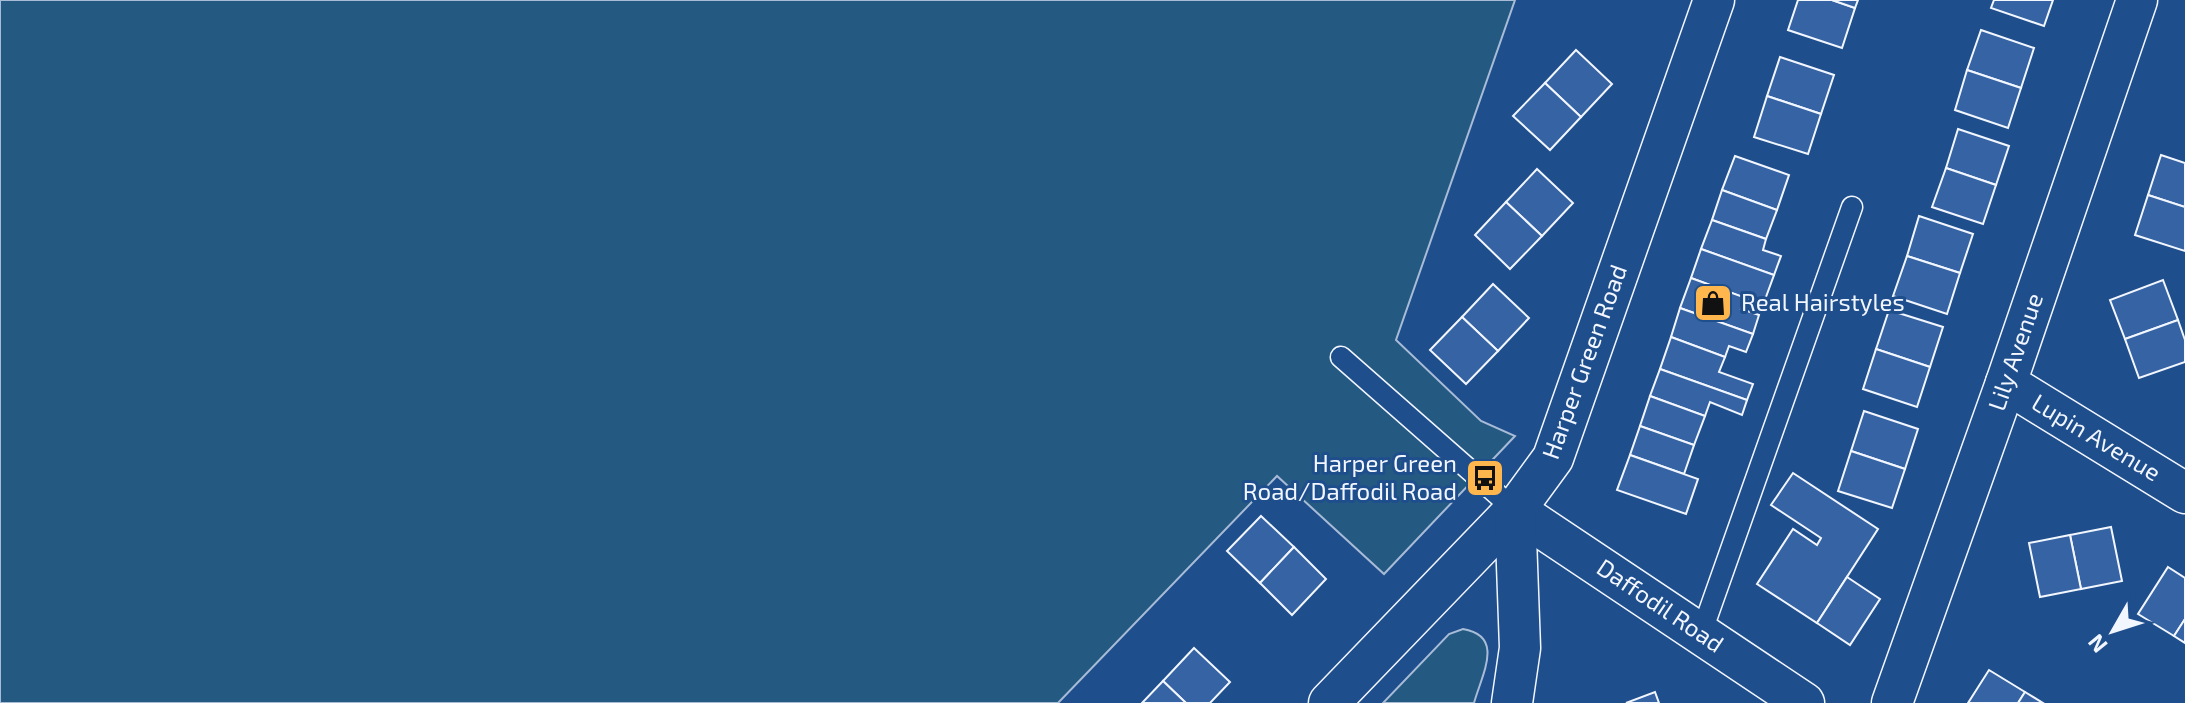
<svg xmlns="http://www.w3.org/2000/svg" width="2185" height="703" font-family="'Exo 2',sans-serif">
<style>
.green{fill:#245a82;stroke:#a8bbd7;stroke-width:2}
.building{fill:#3563a3;stroke:#f2f6ff;stroke-width:2}
.lines{fill:none;stroke-linecap:round;stroke-linejoin:round}
.service-casing{stroke:#f2f6ff;stroke-width:23}
.minor-casing{stroke:#f2f6ff;stroke-width:43}
.service{stroke:#1f4e8c;stroke-width:20}
.minor{stroke:#1f4e8c;stroke-width:40}
.labels{text-anchor:middle;stroke-width:6;stroke-linejoin:round;paint-order:stroke}
.poi-label{font-size:24px;fill:#f2f6ff;stroke:#1f4e8c;text-anchor:start}
.street-label{font-size:24px;fill:#f2f6ff;stroke:#1f4e8c}
</style>
<rect width="100%" height="100%" fill="#1f4e8c"/>
<!-- green -->
<g class="green">
<polygon points="0,0 1515,0 1396,340 1481,421 1515,436 1384,574 1277,476 1058,703 0,703"/>
<path d="M1463,629C1505,636 1482,674 1474,703H1383L1449,634Z"/>
</g>
<!-- building -->
<g class="building">
<polygon points="1798,0 1832,0 1855,8 1842,48 1788,30"/>
<polygon points="1832,0 1858,0 1855,8"/>
<polygon points="1994,0 2053,0 2044,26 1991,8"/>
<polygon points="1981,30 2034,48 2021,88 1967,70"/>
<polygon points="1576,50 1612,84 1581,117 1545,83"/>
<polygon points="1780,57 1834,75 1821,114 1767,96"/>
<polygon points="1967,70 2021,88 2008,128 1955,110"/>
<polygon points="1545,83 1581,117 1550,150 1513,116"/>
<polygon points="1767,96 1821,114 1808,154 1754,137"/>
<polygon points="1958,129 2009,146 1996,185 1946,168"/>
<polygon points="2161,155 2185,163 2185,207 2148,195"/>
<polygon points="1735,156 1789,175 1777,210 1722,190"/>
<polygon points="1946,168 1996,185 1983,224 1932,207"/>
<polygon points="1537,169 1573,203 1542,236 1506,202"/>
<polygon points="1722,190 1777,210 1766,239 1712,220"/>
<polygon points="2148,195 2185,207 2185,251 2135,235"/>
<polygon points="1506,202 1542,236 1510,269 1475,235"/>
<polygon points="1919,216 1973,234 1960,273 1907,256"/>
<polygon points="1712,220 1766,239 1763,250 1781,256 1774,275 1701,249"/>
<polygon points="1701,249 1774,275 1763,305 1691,278"/>
<polygon points="1907,256 1960,273 1947,314 1893,296"/>
<polygon points="1691,278 1746,298 1741,309 1759,315 1753,334 1680,308"/>
<polygon points="2163,280 2178,320 2125,339 2110,300"/>
<polygon points="1493,284 1529,318 1498,351 1462,317"/>
<polygon points="1680,308 1753,334 1746,352 1729,346 1725,357 1671,337"/>
<polygon points="1889,310 1943,327 1930,367 1876,349"/>
<polygon points="1462,317 1498,351 1466,384 1430,350"/>
<polygon points="2178,320 2185,340 2185,362 2139,378 2125,339"/>
<polygon points="1671,337 1725,357 1719,372 1753,384 1747,400 1660,369"/>
<polygon points="1876,349 1930,367 1917,407 1863,389"/>
<polygon points="1660,369 1747,400 1742,415 1710,402 1705,416 1650,396"/>
<polygon points="1650,396 1705,416 1694,445 1640,426"/>
<polygon points="1864,411 1918,429 1905,469 1851,451"/>
<polygon points="1640,426 1694,445 1684,474 1630,455"/>
<polygon points="1851,451 1905,469 1892,508 1838,491"/>
<polygon points="1630,455 1698,479 1686,514 1617,490"/>
<polygon points="1793,473 1878,529 1817,623 1757,584 1793,529 1817,545 1821,538 1771,505"/>
<polygon points="1261,516 1294,547 1260,583 1227,551"/>
<polygon points="2111,527 2122,581 2081,589 2070,535"/>
<polygon points="2070,535 2081,589 2040,597 2029,543"/>
<polygon points="1294,547 1326,579 1292,615 1260,583"/>
<polygon points="2168,567 2185,578 2185,619 2174,636 2138,614"/>
<polygon points="1847,577 1880,599 1850,645 1817,623"/>
<polygon points="2185,619 2185,643 2174,636"/>
<polygon points="1194,648 1230,682 1210,703 1186,703 1163,681"/>
<polygon points="1989,670 2025,692 2018,703 1968,703"/>
<polygon points="1163,681 1186,703 1142,703"/>
<polygon points="1655,692 1659,703 1626,703"/>
<polygon points="2025,692 2043,703 2018,703"/>
</g>
<g class="lines">
<!-- service casing -->
<g class="service-casing">
<g id="service">
<polyline points="1341,357 1515,510"/>
<polyline points="1701,634 1852,207"/>
</g>
</g>
<!-- minor casing -->
<g class="minor-casing">
<g id="minor">
<polyline points="2006,383 2185,493"/>
<polyline points="1515,510 1804,703"/>
<polyline points="1329,703 1515,510 1553,458 1714,0"/>
<polyline points="1512,703 1520,648 1515,510"/>
<polyline points="1892,703 2006,383 2137,0"/>
</g>
</g>
<!-- service -->
<use href="#service" class="service"/>
<!-- minor -->
<use href="#minor" class="minor"/>
</g>
<!-- icons -->
<defs>
<g id="shop-square" transform="scale(2)"><rect x="-9" y="-9" width="18" height="18" rx="4" fill="#ffb74d" stroke="#1f4e8c"/><path d="M-5-2.5h2.3a2.7 3.5 0 0 1 5.4 0H5L5.5 6h-11ZM-1.5-2.5h3a1.5 2.3 0 0 0-3 0Z" fill="#111"/></g>
<g id="bus-square" transform="scale(2)"><rect x="-9" y="-9" width="18" height="18" rx="4" fill="#ffb74d" stroke="#1f4e8c"/><path d="M-5-6H5V4H4V6H2V4H-2V6H-4V4H-5ZM-3.5-4V0h7V-4ZM-3.5 1.2v1.5H-2V1.2ZM2 1.2v1.5H3.5V1.2Z" fill="#111"/></g>
</defs>
<g fill-rule="evenodd">
<use href="#shop-square" x="1713" y="303"/>
<use href="#bus-square" x="1485" y="478"/>
</g>
<g class="labels">
<!-- poi labels -->
<g class="poi-label">
<text x="1741" y="311">Real Hairstyles</text>
<text x="1457" y="472" text-anchor="end">Harper Green<tspan x="1457" dy="28">Road/Daffodil Road</tspan></text>
</g>
<!-- street labels -->
<g class="street-label">
<text transform="translate(2016 352) rotate(-71)" y="8">Lily Avenue</text>
<text transform="translate(1585 362) rotate(-70)" y="8">Harper Green Road</text>
<text transform="translate(2096 438) rotate(31)" y="8">Lupin Avenue</text>
<text transform="translate(1660 606) rotate(34)" y="8">Daffodil Road</text>
</g>
</g>
<!-- north arrow -->
<g transform="translate(2113 631) rotate(231)" stroke="#1f4e8c" stroke-width="6" paint-order="stroke">
<path d="M0-6L14 30L0 20L-14 30Z" fill="#f2f6ff"/>
<text y="-12" font-size="22" font-weight="bold" text-anchor="middle" fill="#f2f6ff">N</text>
</g>
</svg>
